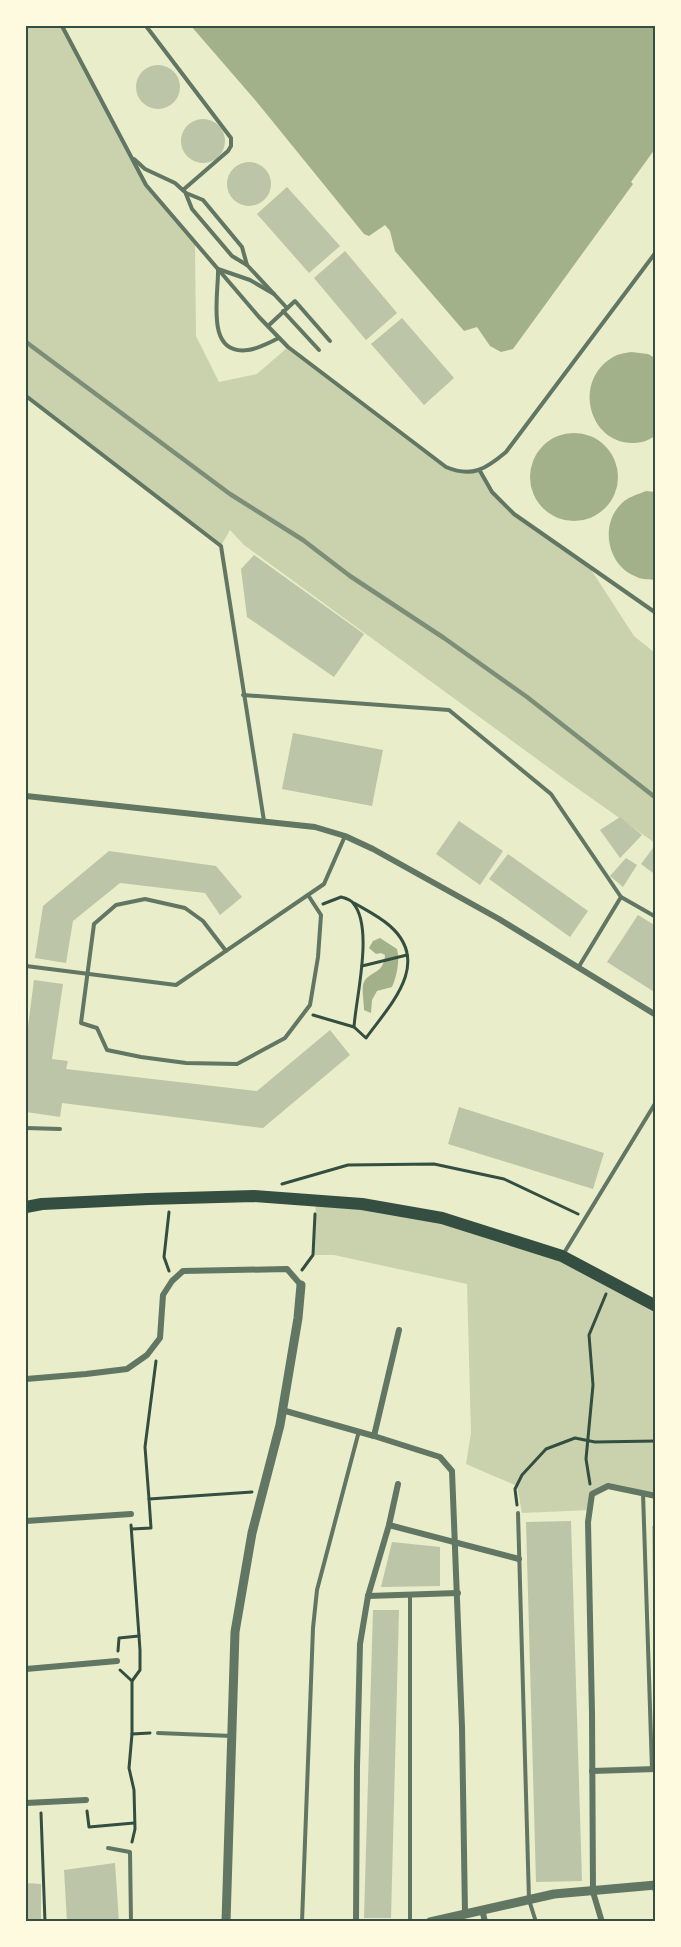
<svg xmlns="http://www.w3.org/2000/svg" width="681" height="1947" font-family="'Varela Round',sans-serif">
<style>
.green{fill:#cad2ad}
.water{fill:#a3b18a}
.building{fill:#bcc5a7}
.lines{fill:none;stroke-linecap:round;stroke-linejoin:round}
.path{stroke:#344e41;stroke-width:3}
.service{stroke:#617663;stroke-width:4}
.minor{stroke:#617663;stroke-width:6}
.tertiary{stroke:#617663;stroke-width:9}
.trunk{stroke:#344e41;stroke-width:12}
.rail{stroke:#7c8e77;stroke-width:4.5}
.neatline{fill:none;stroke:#344e41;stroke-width:2}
</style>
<rect width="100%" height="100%" fill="#e9edc9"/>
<!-- green -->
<g class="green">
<polygon points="26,26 62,26 146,185 195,244 196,336 219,382 257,374 288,347 446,467 459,472 480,471 501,503 590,568 634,636 655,653 655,843 567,781 244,545 230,530 221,546 26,396"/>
<polygon points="316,1201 442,1218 562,1256 655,1306 655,1496 608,1486 592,1494 590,1510 522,1513 517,1486 466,1464 471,1433 467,1284 334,1255 313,1255"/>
</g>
<!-- water -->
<g class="water">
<polygon points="191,26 655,26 655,149 631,182 633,184 513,349 501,352 490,346 477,327 464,331 395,251 390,231 385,225 369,236 364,234 256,101"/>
<path d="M631,352L648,354L655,358V436C651,438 647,441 642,442C592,452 569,383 613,357C618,354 625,353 631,352Z"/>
<circle cx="574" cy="477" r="44"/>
<path d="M646,491L655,492V580C650,579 642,580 637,577C608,567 599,526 621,504C628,497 636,495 646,491Z"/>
<path d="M380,938L397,949C400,960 397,976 392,987L377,991L372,1000L371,1013L364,1010C364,1003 362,992 363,985C367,970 384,976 385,955L381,953L376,954L369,948L373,941Z"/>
</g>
<!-- building -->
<g class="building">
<circle cx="158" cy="87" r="22"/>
<circle cx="203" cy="141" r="22"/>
<circle cx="249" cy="184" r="22"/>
<polygon points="287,187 340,246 309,273 257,214"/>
<polygon points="345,251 397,313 366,340 314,278"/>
<polygon points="402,318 454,378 424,405 371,344"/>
<polygon points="254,555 364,634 334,677 247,617 241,569"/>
<polygon points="293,733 383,750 372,806 282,789"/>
<polygon points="620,817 642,835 620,858 600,830"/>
<polygon points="459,821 503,851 480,885 436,854"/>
<polygon points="656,844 656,875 641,864"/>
<polygon points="109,851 216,866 242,897 220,915 205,893 120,883 73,921 66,963 35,958 43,906"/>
<polygon points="508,854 588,911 570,937 489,879"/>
<polygon points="626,858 637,865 623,887 610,876"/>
<polygon points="638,915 656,926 656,993 607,962"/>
<polygon points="34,980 63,984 52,1059 68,1061 66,1069 257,1091 330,1030 350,1055 263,1128 62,1103 60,1117 26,1112 26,1042"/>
<polygon points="459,1107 604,1153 593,1189 448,1144"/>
<polygon points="571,1521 582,1881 536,1882 526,1522"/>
<polygon points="652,1526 656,1526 656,1583 653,1583"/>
<polygon points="392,1542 440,1547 440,1586 381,1587"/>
<polygon points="373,1610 399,1610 391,1918 364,1918"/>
<polygon points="115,1863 119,1922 67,1922 64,1870"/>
<polygon points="26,1883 41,1884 41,1922 26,1922"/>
</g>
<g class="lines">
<!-- path -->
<g class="path">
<polyline points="362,966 407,955"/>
<path d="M313,1015L354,1027C356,997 374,927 353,903C351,900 345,898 341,897L323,904"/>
<path d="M354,1027L366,1038C390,1005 432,963 390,926C380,917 366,910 354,903"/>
<polyline points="282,1184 348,1165 434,1164 504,1179 578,1214"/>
<polyline points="302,1270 313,1255 315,1214"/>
<polyline points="169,1271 164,1257 169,1212"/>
<polyline points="590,1484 586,1459 593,1385 589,1335 606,1294"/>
<polyline points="149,1499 145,1447 156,1361"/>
<polyline points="517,1505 515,1489 522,1475 546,1449 575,1438 595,1442 656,1441"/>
<polyline points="131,1525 140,1650 140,1670 132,1681 132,1734 150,1733"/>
<polyline points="132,1529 151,1528 149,1499 252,1492"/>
<polyline points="118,1651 119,1638 139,1636"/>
<polyline points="120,1670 132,1681"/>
<polyline points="132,1734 129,1768 134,1790 135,1829 132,1842"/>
<polyline points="87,1811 89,1827 134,1823"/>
<polyline points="41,1813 45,1922"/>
</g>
<!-- service -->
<g class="service">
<path d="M62,26L146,185L259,317L288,347L446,467C472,478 486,469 506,452L656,252"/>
<polyline points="146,26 231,138 231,146 228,151 183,190"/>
<polyline points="134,159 145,169 175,183 186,193 203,200 242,247 247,265"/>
<polyline points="186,194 192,209 232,256 247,265 287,308"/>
<path d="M274,294L250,280L218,269C219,294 204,356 248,350C258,349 270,342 279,338"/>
<polyline points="283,311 319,350"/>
<polyline points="268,326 295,301 330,341"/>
<polyline points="26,396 221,546 264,821"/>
<polyline points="480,471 492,492 514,514 656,613"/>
<polyline points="243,695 449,710 551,794 621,897 656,917"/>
<polyline points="226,951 203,921 185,908 145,899 116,905 94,924 81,1023 97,1028 107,1050 141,1057 186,1063 237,1064 285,1038 310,1005 318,957 321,915 308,895"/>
<polyline points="26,966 176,985 324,884 345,836"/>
<polyline points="578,968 621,897"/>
<polyline points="26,1128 60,1129"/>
<polyline points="564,1253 656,1102"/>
<polyline points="643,1493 652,1769"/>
<polyline points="518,1513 529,1900 536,1922"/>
<polyline points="410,1595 410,1922"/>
<polyline points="158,1733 232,1736"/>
<polyline points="108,1848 130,1852 131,1922"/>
<polyline points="653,1885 656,1895"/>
<polyline points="302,1922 313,1628 317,1590 359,1431"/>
</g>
<!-- minor -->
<g class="minor">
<polyline points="26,796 315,827 345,836 373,849 499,919 656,1015"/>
<polyline points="26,1379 86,1374 127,1369 147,1355 160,1338 163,1295 172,1281 183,1271 287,1269 301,1285"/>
<polyline points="282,1410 374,1436 440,1457 452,1471 462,1727 465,1913"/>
<polyline points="374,1436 399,1330"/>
<polyline points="26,1521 131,1514"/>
<polyline points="389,1525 519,1559"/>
<polyline points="368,1596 458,1593"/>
<polyline points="26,1669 117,1661"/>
<polyline points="592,1771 656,1769"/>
<polyline points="26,1803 86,1800"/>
<polyline points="482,1909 485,1922"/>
<polyline points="356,1922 357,1766 360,1644 368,1596 389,1525 398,1484"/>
<polyline points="602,1922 593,1892 592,1713 588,1522 592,1494 608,1486 656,1496"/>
</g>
<!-- tertiary -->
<g class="tertiary">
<polyline points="226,1922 235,1632 252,1533 280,1425 298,1318 301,1285"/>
<polyline points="430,1922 554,1894 656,1885"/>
</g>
<!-- trunk -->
<polyline class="trunk" points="26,1207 42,1204 148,1199 254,1196 362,1204 442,1218 562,1256 656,1306"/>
<!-- rail -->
<polyline class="rail" points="26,342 230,494 303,540 350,576 444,638 527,697 656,798"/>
</g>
<!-- border -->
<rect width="681" height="1947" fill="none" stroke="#fefae0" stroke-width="54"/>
<rect x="27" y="27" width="627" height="1893" class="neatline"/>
</svg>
